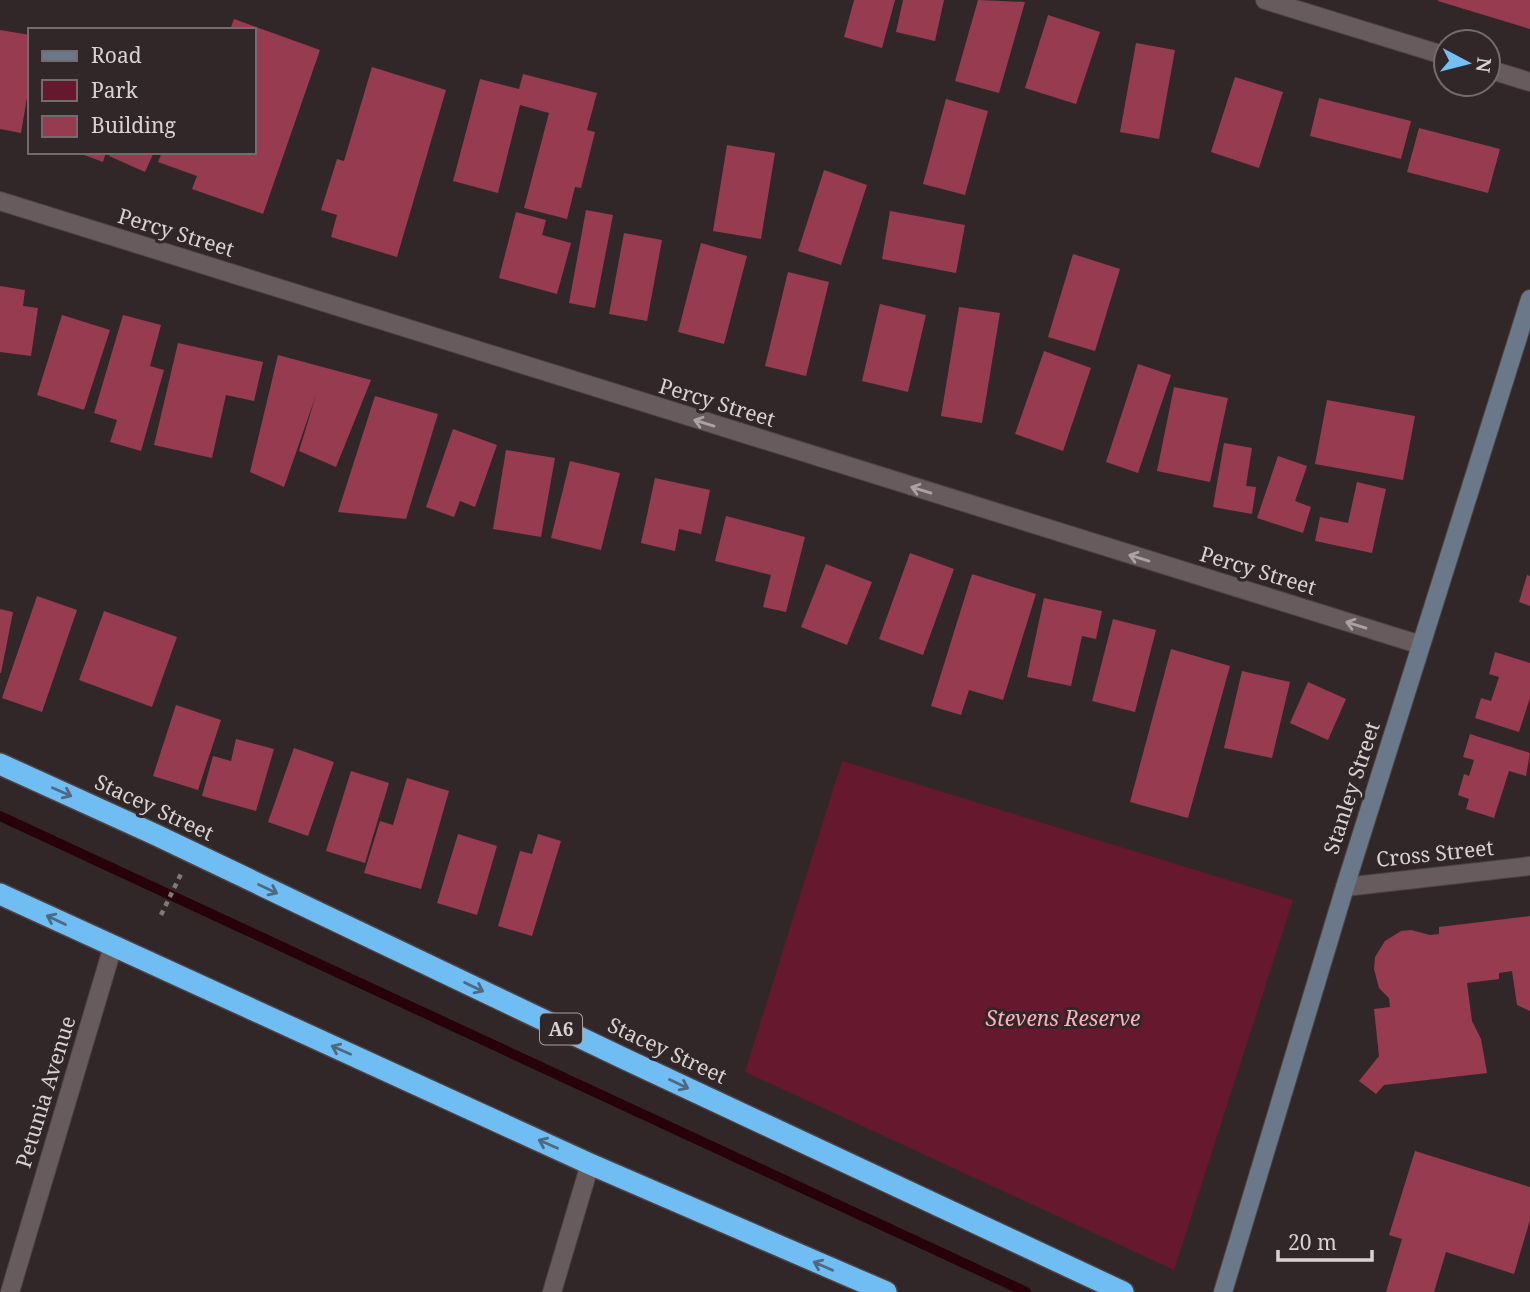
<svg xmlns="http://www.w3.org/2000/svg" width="1530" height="1292" font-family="'Noto Serif',serif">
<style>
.green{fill:#65182e}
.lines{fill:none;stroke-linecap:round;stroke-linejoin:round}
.stream{stroke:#270009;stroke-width:10}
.building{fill:#973b51}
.street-casing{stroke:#4c4243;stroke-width:20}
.secondary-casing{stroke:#4c4243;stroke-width:20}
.highway-casing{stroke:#4c4243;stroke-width:24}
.path{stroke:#817879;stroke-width:4.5;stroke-dasharray:5 5;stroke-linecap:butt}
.street{stroke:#685b5d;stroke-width:18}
.secondary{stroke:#6a788a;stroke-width:18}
.highway{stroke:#70bdf3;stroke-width:21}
.oneway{stroke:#aca2a4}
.oneway2{stroke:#4e6a83}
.labels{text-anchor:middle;stroke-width:6;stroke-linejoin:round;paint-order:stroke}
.shield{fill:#322728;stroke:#a79fa0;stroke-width:2}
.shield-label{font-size:19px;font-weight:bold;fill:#d9d2d3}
.street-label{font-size:21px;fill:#d9d2d3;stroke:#322728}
.park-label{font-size:21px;font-style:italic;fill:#feb0bc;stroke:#322728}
</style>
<rect width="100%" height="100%" fill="#322728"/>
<!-- green -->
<polygon class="green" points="842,761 1293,900 1174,1270 745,1072"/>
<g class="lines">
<!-- stream -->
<polyline class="stream" points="0,816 1026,1292"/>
</g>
<!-- building -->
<g class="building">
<polygon points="854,0 895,0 882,48 844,37"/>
<polygon points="903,0 944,0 935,41 896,32"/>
<polygon points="978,0 1025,2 999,93 955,81"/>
<polygon points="1438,0 1530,0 1530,29 1438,1"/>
<polygon points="1048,15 1100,32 1076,104 1025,88"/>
<polygon points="234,19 320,50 263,214 192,189 197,176 158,162 162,152 254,152 254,30 230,30"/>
<polygon points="0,30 30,35 30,80 21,133 0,129"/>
<polygon points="1136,43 1175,50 1159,139 1120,132"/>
<polygon points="372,67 446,90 397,257 331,237 337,215 321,210 337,159 344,161"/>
<polygon points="523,74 597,93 587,130 595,132 581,188 575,187 567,219 524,208 549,113 520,105 498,193 453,181 480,79 519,89"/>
<polygon points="1235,77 1283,92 1259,168 1211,152"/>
<polygon points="1319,98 1411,121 1401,159 1310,136"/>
<polygon points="946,99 988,111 965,195 923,184"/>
<polygon points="1419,128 1500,149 1488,193 1407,172"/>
<polygon points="727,145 775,153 761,239 713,231"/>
<polygon points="76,152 106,152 103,162"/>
<polygon points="111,152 154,152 145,172 109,156"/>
<polygon points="824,170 867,185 841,265 798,251"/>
<polygon points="586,210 613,215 595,308 569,303"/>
<polygon points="890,211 965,225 956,273 882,259"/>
<polygon points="516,212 546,220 542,235 571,243 557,294 499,278"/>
<polygon points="624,233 662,240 647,321 609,314"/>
<polygon points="701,243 747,256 724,344 678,332"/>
<polygon points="1073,254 1120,269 1095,351 1048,337"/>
<polygon points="788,272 829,282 806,376 765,366"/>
<polygon points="0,286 25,290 23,306 38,308 31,356 0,352"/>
<polygon points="880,304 926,315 908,392 862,381"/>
<polygon points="959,307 1000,313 982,423 941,416"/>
<polygon points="62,315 110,330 84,410 37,395"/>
<polygon points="123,315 161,325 150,366 164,370 141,451 110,442 117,420 94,413"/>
<polygon points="178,343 263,362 254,401 226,395 212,458 154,445"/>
<polygon points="1044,351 1091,368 1063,451 1015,434"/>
<polygon points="278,355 371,380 336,467 299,451 316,395 284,487 250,472"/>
<polygon points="1138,364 1171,375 1138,473 1106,462"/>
<polygon points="1174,387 1228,398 1210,482 1157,471"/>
<polygon points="375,396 438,414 406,519 338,512"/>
<polygon points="1327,400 1415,416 1403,480 1315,464"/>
<polygon points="453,429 497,445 475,507 460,501 454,517 426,507"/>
<polygon points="1224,443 1252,448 1246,486 1256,487 1252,514 1213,507"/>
<polygon points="506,450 555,458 541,537 493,529"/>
<polygon points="1278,456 1307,466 1295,501 1311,507 1303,533 1257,518"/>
<polygon points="570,461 620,473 601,550 551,538"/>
<polygon points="655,478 710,490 701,534 679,529 675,551 641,543"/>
<polygon points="1357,482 1386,489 1372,553 1315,541 1320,517 1348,523"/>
<polygon points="726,516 805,537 786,612 763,607 771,575 715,561"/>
<polygon points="910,553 954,569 923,655 879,639"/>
<polygon points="826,564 872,582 847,645 801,627"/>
<polygon points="972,574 1036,594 1003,700 969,690 961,715 931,706"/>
<polygon points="1527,575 1530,576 1530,606 1519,602"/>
<polygon points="37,596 77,610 42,712 2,698"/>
<polygon points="1044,598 1102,611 1096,639 1082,636 1071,686 1027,677"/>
<polygon points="0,609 13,612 1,673 0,673"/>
<polygon points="104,611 177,637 152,707 79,680"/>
<polygon points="1113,619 1156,630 1135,712 1092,701"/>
<polygon points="1171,649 1230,666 1188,818 1130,802"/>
<polygon points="1495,652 1530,663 1530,698 1519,732 1475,718 1481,698 1491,701 1499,677 1489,674"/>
<polygon points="1242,671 1290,682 1272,758 1224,748"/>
<polygon points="1308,682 1346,699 1328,740 1290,723"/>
<polygon points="176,705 221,720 198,790 153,776"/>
<polygon points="1470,734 1530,753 1526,776 1509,771 1494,818 1466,809 1469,799 1458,795 1464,774 1469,776 1474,760 1463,757"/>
<polygon points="236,739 274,749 256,811 202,796 213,756 231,761"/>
<polygon points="294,748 334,762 308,836 268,822"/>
<polygon points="351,771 389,783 365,863 326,851"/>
<polygon points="407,778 449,791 421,889 364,873 380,821 393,825"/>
<polygon points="458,834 497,846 477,915 437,903"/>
<polygon points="538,834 561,841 532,936 498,926 520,851 532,854"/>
<polygon points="1530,916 1530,1011 1517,1005 1512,971 1499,973 1499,979 1467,983 1472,1021 1481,1039 1487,1073 1384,1085 1376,1094 1359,1081 1379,1056 1374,1009 1390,1007 1389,998 1379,988 1374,969 1375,957 1385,941 1401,931 1411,930 1430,935 1439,934 1439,927"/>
<polygon points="1415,1151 1530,1187 1530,1220 1514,1274 1446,1252 1434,1292 1386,1292 1402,1239 1389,1235"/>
</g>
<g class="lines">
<!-- street casing -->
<g class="street-casing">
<g id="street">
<polyline points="1265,0 1446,56"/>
<polyline points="1488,69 1530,82"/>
<polyline points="0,201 1421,645"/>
<polyline points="1345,887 1530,866"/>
<polyline points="10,1292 113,946"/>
<polyline points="552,1292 590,1164"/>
</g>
</g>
<!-- secondary casing -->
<g class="secondary-casing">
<polyline id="secondary" points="1223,1292 1345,887 1530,299"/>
</g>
<!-- highway casing -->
<g class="highway-casing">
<g id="highway">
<polyline points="0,764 154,834 625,1059 1123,1292"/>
<polyline points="0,894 590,1164 886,1292"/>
</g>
</g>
<!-- path -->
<polyline class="path" points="161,915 181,874"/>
<!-- street -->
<use href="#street" class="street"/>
<!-- secondary -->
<use href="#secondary" class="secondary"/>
<!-- highway -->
<use href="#highway" class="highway"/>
</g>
<!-- one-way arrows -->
<defs><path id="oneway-shaft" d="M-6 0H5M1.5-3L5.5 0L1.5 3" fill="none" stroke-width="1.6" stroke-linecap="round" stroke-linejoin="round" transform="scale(1.75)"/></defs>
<g class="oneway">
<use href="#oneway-shaft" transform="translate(704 423) rotate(-163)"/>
<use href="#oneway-shaft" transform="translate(921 490) rotate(-163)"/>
<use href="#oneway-shaft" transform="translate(1139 558) rotate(-163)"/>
<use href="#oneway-shaft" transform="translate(1356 625) rotate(-163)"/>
</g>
<g class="oneway2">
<use href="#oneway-shaft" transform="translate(62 792) rotate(24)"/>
<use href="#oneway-shaft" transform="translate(268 889) rotate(26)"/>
<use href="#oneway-shaft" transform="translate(56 920) rotate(-155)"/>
<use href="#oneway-shaft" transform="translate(474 987) rotate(26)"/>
<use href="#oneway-shaft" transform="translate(341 1050) rotate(-156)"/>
<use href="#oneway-shaft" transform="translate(679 1084) rotate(25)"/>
<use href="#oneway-shaft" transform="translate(548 1144) rotate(-156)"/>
<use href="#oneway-shaft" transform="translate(823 1266) rotate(-156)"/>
</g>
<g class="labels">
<!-- shield labels -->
<rect class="shield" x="540" y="1013.5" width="42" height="31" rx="5"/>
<g class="shield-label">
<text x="561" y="1036">A6</text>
</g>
<!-- street labels -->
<g class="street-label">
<text transform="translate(176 233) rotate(17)" y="7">Percy Street</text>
<text transform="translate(717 403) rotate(17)" y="7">Percy Street</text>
<text transform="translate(1258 571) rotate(17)" y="7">Percy Street</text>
<text transform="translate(1352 788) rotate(-72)" y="7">Stanley Street</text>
<text transform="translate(154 808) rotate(25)" y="7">Stacey Street</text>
<text transform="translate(1435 854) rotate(-6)" y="7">Cross Street</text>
<text transform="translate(667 1051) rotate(25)" y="7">Stacey Street</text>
<text transform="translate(46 1092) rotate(-73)" y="7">Petunia Avenue</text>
</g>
<!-- park labels -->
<g class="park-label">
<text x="1063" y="1026">Stevens Reserve</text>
</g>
</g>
<!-- legend -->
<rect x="28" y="28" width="228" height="126" fill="#322728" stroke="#756b6c" stroke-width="2"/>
<rect x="42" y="51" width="35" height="10" fill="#6a788a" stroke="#756b6c" stroke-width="2"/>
<text x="91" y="63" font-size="21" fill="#d9d2d3">Road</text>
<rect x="42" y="80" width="35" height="21" fill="#65182e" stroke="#756b6c" stroke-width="2"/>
<text x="91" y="98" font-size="21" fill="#d9d2d3">Park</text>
<rect x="42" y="116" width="35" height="21" fill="#973b51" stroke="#756b6c" stroke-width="2"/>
<text x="91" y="133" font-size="21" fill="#d9d2d3">Building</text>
<!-- north arrow -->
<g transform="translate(1467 63) rotate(97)"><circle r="33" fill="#322728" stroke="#756b6c" stroke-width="2"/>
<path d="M0-5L12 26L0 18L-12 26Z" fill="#74c0f6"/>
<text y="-10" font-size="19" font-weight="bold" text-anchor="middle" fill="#d9d2d3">N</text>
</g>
<!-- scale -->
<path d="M1278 1250v10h94v-10" fill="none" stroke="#d9d2d3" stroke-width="3.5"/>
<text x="1288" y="1250" font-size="21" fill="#d9d2d3" stroke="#322728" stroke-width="5" paint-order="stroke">20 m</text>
</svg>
